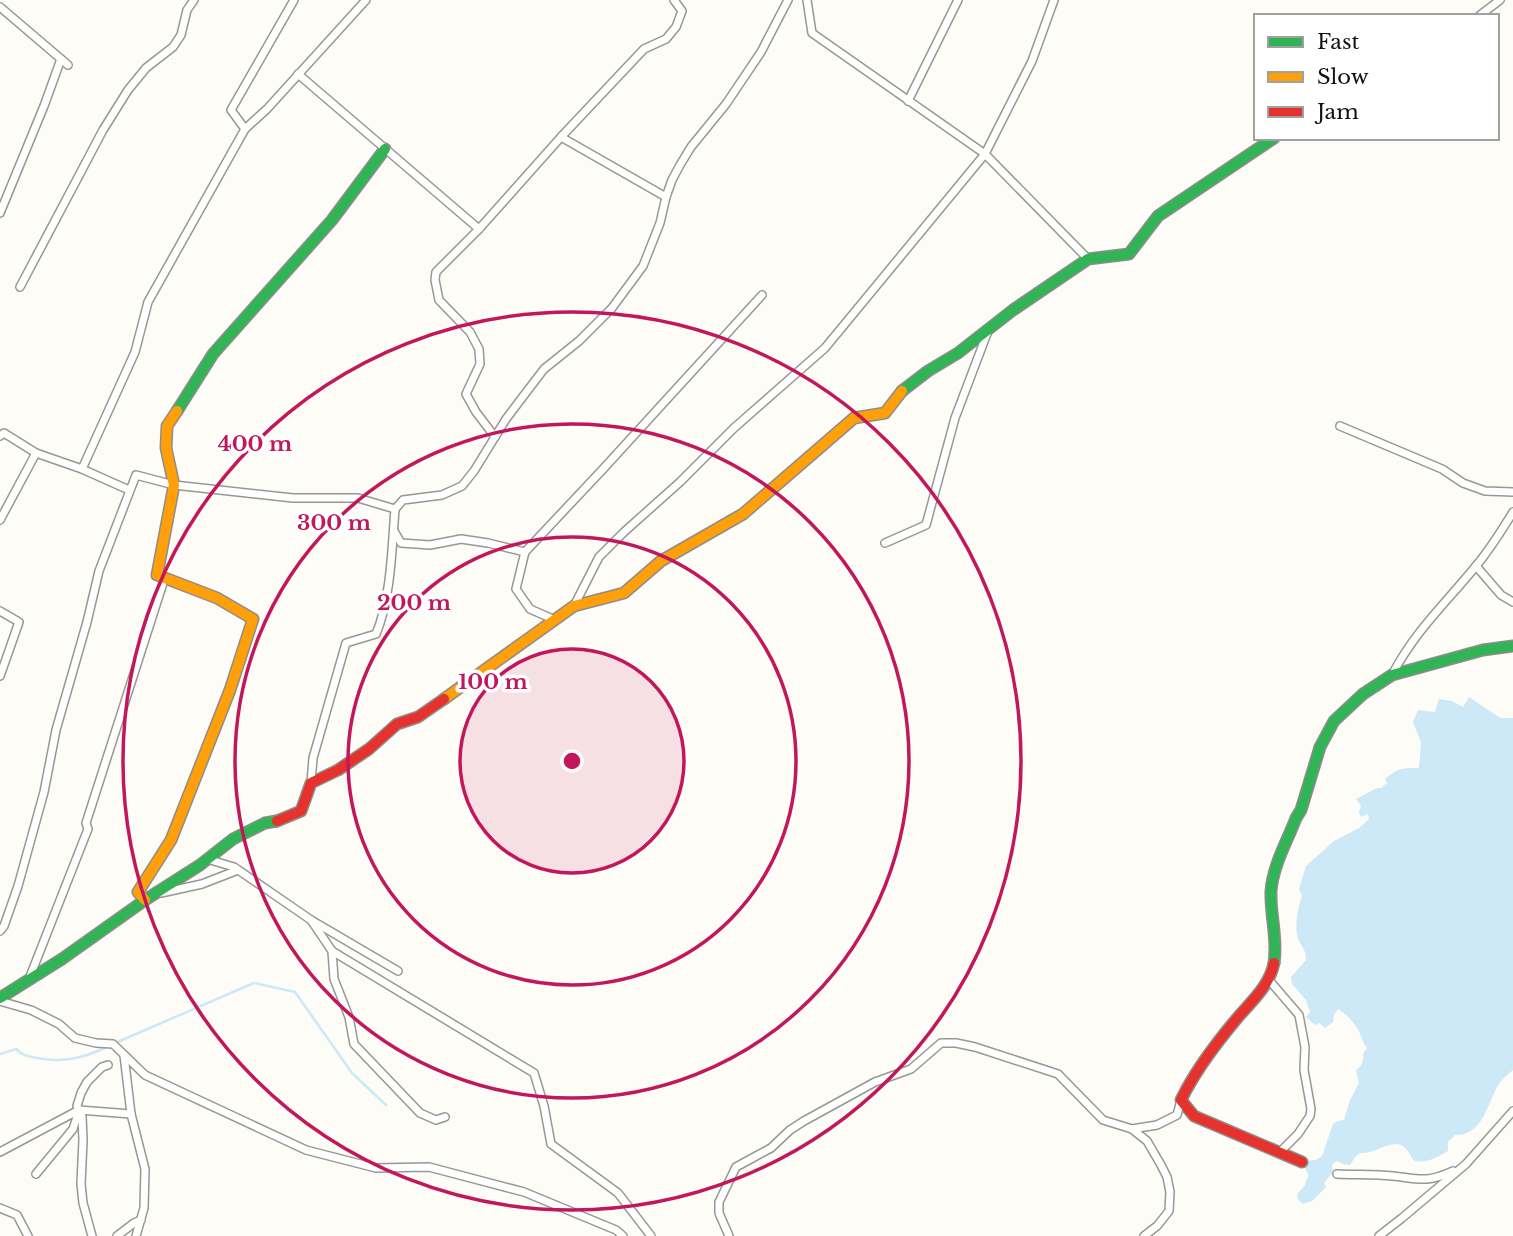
<svg xmlns="http://www.w3.org/2000/svg" width="1513" height="1236" font-family="'Libre Baskerville',serif">
<style>
.water{fill:#cde8f7}
.lines{fill:none;stroke-linecap:round;stroke-linejoin:round}
.stream{stroke:#cde8f7;stroke-width:2.5}
.street-casing{stroke:#979795;stroke-width:10}
.fast-casing{stroke:#8e8d8b;stroke-width:13}
.slow-casing{stroke:#8e8d8b;stroke-width:13}
.jam-casing{stroke:#8e8d8b;stroke-width:13}
.street{stroke:#fffffe;stroke-width:7}
.fast{stroke:#30b455;stroke-width:10}
.slow{stroke:#ff9f0a;stroke-width:10}
.jam{stroke:#e5322d;stroke-width:10}
.ring{fill:none;stroke:#c2185b;stroke-width:3.5}
.centre{fill:#c2185b;stroke:#fff;stroke-width:3.5}
.ring-label{font-size:21px;text-anchor:middle;font-weight:bold;fill:#c2185b;stroke:#fff;stroke-width:7;stroke-linejoin:round;paint-order:stroke}
</style>
<rect width="100%" height="100%" fill="#fdfcf7"/>
<!-- water -->
<path class="water" d="M1469,697L1500,718H1513V1070C1507,1075 1501,1080 1497,1087C1487,1107 1481,1136 1455,1135L1448,1142V1151C1437,1157 1425,1165 1413,1160C1399,1128 1382,1154 1360,1153L1355,1157L1350,1165L1343,1164L1336,1161L1332,1165L1333,1172L1324,1183L1326,1187L1312,1201L1303,1204C1292,1195 1299,1193 1305,1185C1305,1184 1308,1176 1309,1176L1304,1166L1306,1161L1316,1160L1322,1156L1333,1124L1338,1121L1344,1120L1350,1100L1359,1083L1356,1070C1362,1066 1364,1062 1363,1054L1367,1048C1362,1042 1362,1037 1359,1031C1354,1023 1347,1014 1338,1009L1334,1015L1333,1022L1325,1028L1319,1023L1315,1025L1306,1017L1310,1012L1306,1000L1292,984L1291,977L1306,960C1306,948 1301,947 1298,938C1294,928 1298,906 1302,896L1299,889L1306,866L1334,841L1359,828L1369,819L1368,814L1361,817L1359,812L1361,806L1356,799L1377,788H1381L1387,783L1385,779C1398,768 1402,768 1419,768L1421,742L1413,722L1418,710L1435,712L1439,699L1452,701L1463,707Z"/>
<g class="lines">
<!-- stream -->
<g class="stream">
<polyline points="115,1043 254,983 295,992 352,1073 386,1105"/>
<path d="M0,1054L16,1049C23,1056 27,1056 37,1058C65,1063 84,1058 109,1046"/>
</g>
<!-- street casing -->
<g class="street-casing">
<g id="street">
<polyline points="807,0 812,33 985,154 1088,259"/>
<polyline points="0,7 68,65"/>
<polyline points="1479,16 1500,0"/>
<polyline points="298,74 479,229"/>
<polyline points="908,101 958,0"/>
<polyline points="245,129 231,110 294,0"/>
<polyline points="561,137 666,197"/>
<polyline points="0,213 44,106 61,59"/>
<polyline points="20,287 103,130 128,90 146,68 173,47 181,35 187,10 194,0"/>
<polyline points="1340,426 1442,469 1463,483 1485,491 1513,492"/>
<polyline points="0,436 4,433 36,453 82,469 129,490"/>
<polyline points="495,437 476,412 466,394 480,364 479,349 470,332 439,300 435,280 436,272 479,229 561,137 644,49 666,39 676,27 682,11 674,0"/>
<polyline points="82,469 135,352 148,302 245,129 267,109 366,0"/>
<polyline points="395,509 403,500 442,495 462,486 474,471 506,419 544,369 579,341 612,308 643,266 660,223 666,197 672,180 680,165 691,147 726,104 761,52 788,0"/>
<polyline points="0,520 36,453"/>
<polyline points="394,531 401,543 430,545 461,539 488,543 525,552"/>
<polyline points="885,543 926,525 955,418 988,331"/>
<polyline points="1476,566 1501,595 1513,602"/>
<polyline points="574,606 599,557 624,532 680,482 734,428 825,348 985,154 1032,61 1054,0"/>
<polyline points="0,611 19,622 0,676"/>
<polyline points="555,620 530,609 516,589 525,552 604,468 762,295"/>
<path d="M1392,675C1415,631 1445,604 1476,566C1490,549 1502,530 1513,512"/>
<path d="M311,783L313,758L346,643L376,634C391,599 392,546 395,509"/>
<polyline points="207,859 234,867 311,920 398,971"/>
<polyline points="161,893 202,884 238,870"/>
<polyline points="311,920 332,951 534,1073 544,1106 551,1144 618,1193 651,1236"/>
<polyline points="0,931 4,926 18,886 44,792 56,730 87,622 99,571 136,475 174,485 293,498 358,498 395,509"/>
<polyline points="332,951 334,979 349,1017 354,1044 420,1113 436,1120 445,1117"/>
<polyline points="29,979 88,829 86,823 165,577"/>
<polyline points="1269,980 1299,1015 1305,1047 1304,1070 1311,1109 1310,1116 1298,1134 1280,1152"/>
<polyline points="0,1001 31,1010 59,1024 75,1038 96,1043 113,1044 145,1075 306,1150 376,1168 429,1167 524,1192 616,1230 623,1236"/>
<polyline points="124,1055 131,1114 145,1169 144,1208 136,1236"/>
<polyline points="1132,1129 1147,1141 1161,1165 1167,1177 1170,1192 1169,1211 1157,1226 1144,1236"/>
<polyline points="0,1152 79,1110 131,1114"/>
<polyline points="36,1174 73,1129 78,1114"/>
<path d="M1337,1174C1355,1175 1374,1174 1393,1176C1420,1179 1427,1183 1453,1171"/>
<polyline points="0,1208 17,1215 28,1236"/>
<polyline points="92,1236 83,1203 81,1184 83,1140 82,1116 77,1106 81,1093 87,1082 102,1067 108,1065"/>
<polyline points="117,1236 134,1223 141,1220"/>
<polyline points="729,1236 719,1213 719,1202 736,1167 771,1148 790,1130 804,1121 875,1082 911,1069 941,1043 956,1043 975,1047 1058,1074 1103,1120 1132,1129 1157,1125 1177,1115 1181,1100"/>
<polyline points="1379,1236 1402,1218 1466,1164 1513,1111"/>
</g>
</g>
<!-- fast casing -->
<g class="fast-casing">
<g id="fast">
<polyline points="902,391 928,371 958,353 1013,310 1088,259 1129,254 1158,216 1274,138"/>
<polyline points="177,411 213,354 332,220 385,149"/>
<path d="M1274,963C1278,939 1270,915 1271,891C1273,865 1287,842 1296,818L1301,810L1320,747L1334,721L1363,694L1392,675L1483,650L1513,646"/>
<polyline points="0,998 62,959 145,900 200,865 233,839 265,823 277,821"/>
</g>
</g>
<!-- slow casing -->
<g class="slow-casing">
<g id="slow">
<polyline points="444,699 574,606 624,593 661,561 743,514 854,418 885,413 902,391"/>
<polyline points="145,900 138,892 171,840 230,690 253,619 217,598 157,575 174,485 166,448 167,426 177,411"/>
</g>
</g>
<!-- jam casing -->
<g class="jam-casing">
<g id="jam">
<polyline points="277,821 301,811 311,783 338,770 369,749 397,724 418,717 444,699"/>
<path d="M1274,963C1269,988 1249,1003 1234,1022C1214,1046 1195,1071 1181,1100L1194,1116L1302,1162"/>
</g>
</g>
<!-- street -->
<use href="#street" class="street"/>
<!-- fast -->
<use href="#fast" class="fast"/>
<!-- slow -->
<use href="#slow" class="slow"/>
<!-- jam -->
<use href="#jam" class="jam"/>
</g>
<!-- distance rings -->
<circle cx="572" cy="761" r="112" fill="#c2185b" fill-opacity=".12"/>
<g class="ring">
<circle cx="572" cy="761" r="112"/>
<circle cx="572" cy="761" r="224"/>
<circle cx="572" cy="761" r="337"/>
<circle cx="572" cy="761" r="449"/>
</g>
<circle cx="572" cy="761" r="10" class="centre"/>
<g class="ring-label">
<text x="255" y="451">400 m</text>
<text x="334" y="530">300 m</text>
<text x="414" y="610">200 m</text>
<text x="493" y="689">100 m</text>
</g>
<!-- legend -->
<rect x="1254" y="14" width="245" height="126" fill="#ffffff" stroke="#a0a0a0" stroke-width="2"/>
<rect x="1268" y="37" width="35" height="10" fill="#30b455" stroke="#a0a0a0" stroke-width="2"/>
<text x="1317" y="49" font-size="21" fill="#111111">Fast</text>
<rect x="1268" y="72" width="35" height="10" fill="#ff9f0a" stroke="#a0a0a0" stroke-width="2"/>
<text x="1317" y="84" font-size="21" fill="#111111">Slow</text>
<rect x="1268" y="107" width="35" height="10" fill="#e5322d" stroke="#a0a0a0" stroke-width="2"/>
<text x="1317" y="119" font-size="21" fill="#111111">Jam</text>
</svg>
